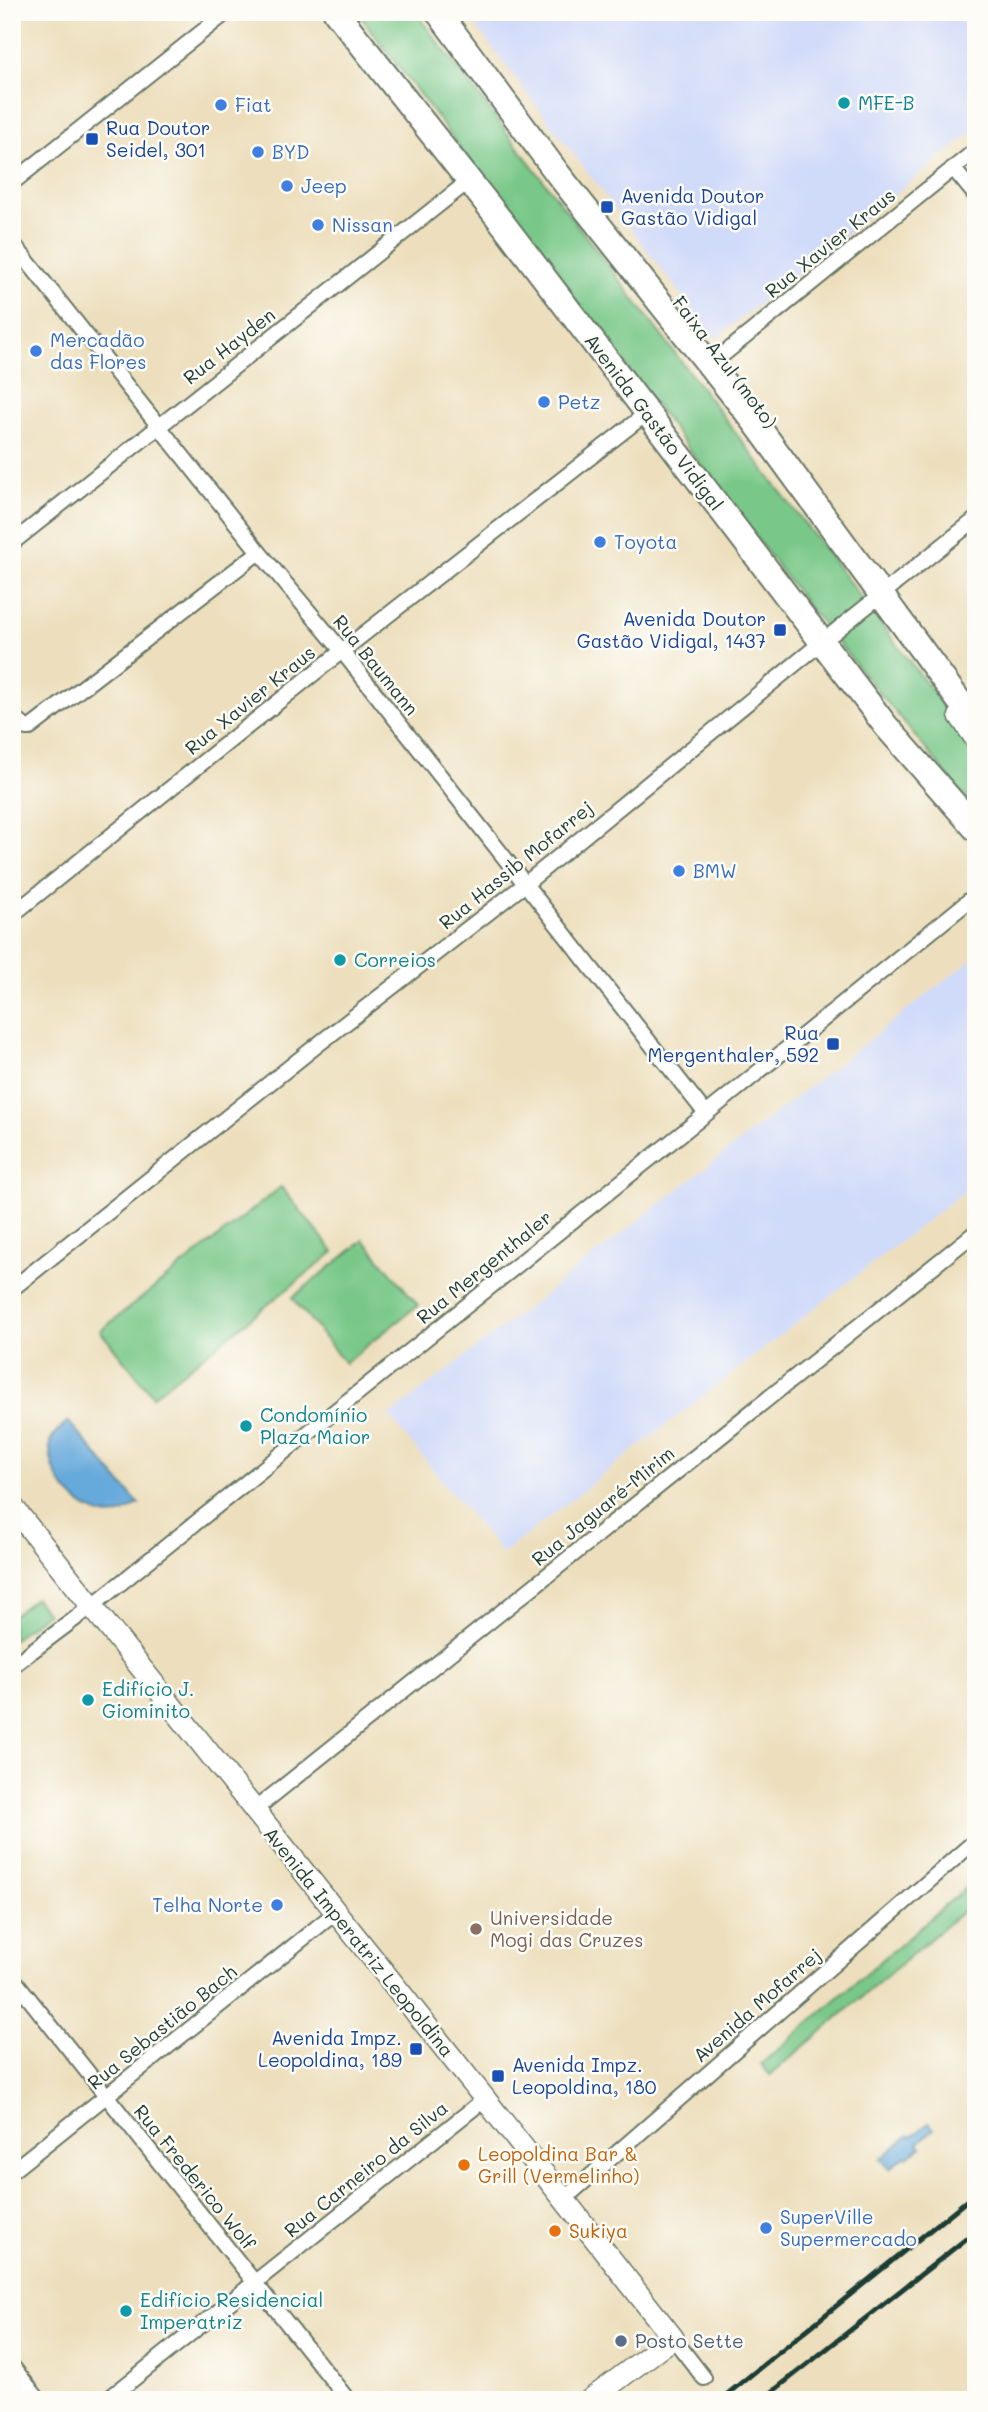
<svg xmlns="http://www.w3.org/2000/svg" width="988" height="2412" font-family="Mali,sans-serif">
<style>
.built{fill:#d0daf9}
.green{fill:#79c889;stroke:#4c825e;stroke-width:2}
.water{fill:#66a9db;stroke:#427388;stroke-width:2}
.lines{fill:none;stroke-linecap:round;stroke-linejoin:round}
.minor-casing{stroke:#677664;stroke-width:18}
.tertiary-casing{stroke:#677664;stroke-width:21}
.secondary-casing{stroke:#677664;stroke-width:24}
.trunk-casing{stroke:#677664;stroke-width:28}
.minor{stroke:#fff;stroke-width:14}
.tertiary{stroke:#fff;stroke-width:18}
.secondary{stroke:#fff;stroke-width:21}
.trunk{stroke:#fff;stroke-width:24}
.rail{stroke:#1f3d34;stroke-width:5}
.culture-dot{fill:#0f9aa8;stroke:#fdfcf7;stroke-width:2.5}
.shop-dot{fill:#3f7fe0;stroke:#fdfcf7;stroke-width:2.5}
.transit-dot{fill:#1a4fb4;stroke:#fdfcf7;stroke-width:2.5}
.education-dot{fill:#8d6e63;stroke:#fdfcf7;stroke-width:2.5}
.food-dot{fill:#e8710a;stroke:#fdfcf7;stroke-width:2.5}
.service-dot{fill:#5c6f8a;stroke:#fdfcf7;stroke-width:2.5}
.labels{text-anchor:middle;stroke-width:5;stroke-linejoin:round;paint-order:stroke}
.culture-label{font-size:19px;fill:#0d838f;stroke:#fdfcf7;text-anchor:start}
.shop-label{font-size:19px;fill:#366cbe;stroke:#fdfcf7;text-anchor:start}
.transit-label{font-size:19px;fill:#164399;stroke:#fdfcf7;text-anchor:start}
.street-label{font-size:19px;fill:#1f3d34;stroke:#fdfcf7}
.education-label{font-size:19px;fill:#785e54;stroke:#fdfcf7;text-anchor:start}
.food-label{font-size:19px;fill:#c56008;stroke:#fdfcf7;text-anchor:start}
.service-label{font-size:19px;fill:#4e5e75;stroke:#fdfcf7;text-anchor:start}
</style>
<rect width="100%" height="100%" fill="#fdfcf7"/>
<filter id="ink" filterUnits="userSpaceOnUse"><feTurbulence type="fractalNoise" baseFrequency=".0143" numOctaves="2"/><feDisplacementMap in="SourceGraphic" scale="14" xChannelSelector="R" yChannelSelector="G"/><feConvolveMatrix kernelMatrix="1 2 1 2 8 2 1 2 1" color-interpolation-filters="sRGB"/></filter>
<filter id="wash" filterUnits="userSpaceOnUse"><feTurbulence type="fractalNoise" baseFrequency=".00686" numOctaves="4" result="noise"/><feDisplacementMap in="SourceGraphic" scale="28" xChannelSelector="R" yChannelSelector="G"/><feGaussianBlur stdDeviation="1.57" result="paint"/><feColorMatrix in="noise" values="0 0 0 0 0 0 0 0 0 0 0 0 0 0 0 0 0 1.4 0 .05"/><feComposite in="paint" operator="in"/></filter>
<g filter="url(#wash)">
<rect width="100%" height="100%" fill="#eddfbd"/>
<!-- built -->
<g class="built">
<polygon points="465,12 976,12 976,129 715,339"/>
<polygon points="976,956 976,1182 502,1554 389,1416"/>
</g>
<!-- green -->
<g class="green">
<polygon points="357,12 415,12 936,696 976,753 976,810 810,609"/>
<polygon points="281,1187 334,1252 153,1396 100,1331"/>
<polygon points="364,1240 418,1305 345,1363 292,1298"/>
<polygon points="35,1598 47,1613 12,1640 12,1616"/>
<polygon points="976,1879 976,1900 770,2075 761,2064"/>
</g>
<!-- water -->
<g class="water">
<path d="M68,1421L139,1504C128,1511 118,1518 104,1515C77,1508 55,1484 51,1457C51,1452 49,1446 50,1442C54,1433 62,1427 68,1421Z"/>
<polygon points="929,2123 934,2129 918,2143 921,2147 908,2157 906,2155 890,2169 881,2159 909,2135 911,2137"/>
</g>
</g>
<g filter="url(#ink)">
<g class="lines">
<!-- minor casing -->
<g class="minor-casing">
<g id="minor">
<polyline points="953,168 976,196"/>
<polyline points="12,183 227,12"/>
<polyline points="12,242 259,552 342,651 706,1114"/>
<polyline points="709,366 976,150"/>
<polyline points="12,543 470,180"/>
<polyline points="12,720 16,719 26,728 30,728 259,552"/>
<polyline points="12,915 342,651 647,413"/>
<polyline points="12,1289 316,1046 524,885 822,642 976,519"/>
<polyline points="12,1666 92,1606 747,1081 976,895"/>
<polyline points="253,1811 976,1232"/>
<polyline points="12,1977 348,2400"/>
<polyline points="12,2171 335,1913"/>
<polyline points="563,2200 976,1840"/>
<polyline points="673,2338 704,2378"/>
<polyline points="12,2366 39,2400"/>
<polyline points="107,2400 485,2099"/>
</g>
</g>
<!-- tertiary casing -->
<g class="tertiary-casing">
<polyline id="tertiary" points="958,716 976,742"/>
</g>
<!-- secondary casing -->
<g class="secondary-casing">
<polyline id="secondary" points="12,1506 485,2099 673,2338 590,2400"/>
</g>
<!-- trunk casing -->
<g class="trunk-casing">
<g id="trunk">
<polyline points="336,12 504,225 886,726 976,829"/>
<polyline points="438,12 558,174 754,421 976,724"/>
</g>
</g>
<!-- minor -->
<use href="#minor" class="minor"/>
<!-- tertiary -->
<use href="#tertiary" class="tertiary"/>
<!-- secondary -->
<use href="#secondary" class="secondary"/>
<!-- trunk -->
<use href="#trunk" class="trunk"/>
<!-- rail -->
<g class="rail">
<polyline points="720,2400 976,2193"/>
<polyline points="762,2400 976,2231"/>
</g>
</g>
</g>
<!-- markers -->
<g class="culture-dot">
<circle cx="844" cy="103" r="7"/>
<circle cx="340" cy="960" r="7"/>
<circle cx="246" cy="1426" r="7"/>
<circle cx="88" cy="1700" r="7"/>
<circle cx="126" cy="2311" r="7"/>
</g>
<g class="shop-dot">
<circle cx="221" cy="105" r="7"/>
<circle cx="258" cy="152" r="7"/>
<circle cx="287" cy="186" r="7"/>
<circle cx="318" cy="225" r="7"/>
<circle cx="36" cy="351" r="7"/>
<circle cx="544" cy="402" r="7"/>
<circle cx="600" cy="542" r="7"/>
<circle cx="679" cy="871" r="7"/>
<circle cx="277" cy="1905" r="7"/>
<circle cx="766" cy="2228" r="7"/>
</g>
<g class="transit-dot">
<rect x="85" y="132" width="14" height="14" rx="3.5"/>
<rect x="600" y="200" width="14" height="14" rx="3.5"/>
<rect x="773" y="623" width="14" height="14" rx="3.5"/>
<rect x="826" y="1037" width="14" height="14" rx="3.5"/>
<rect x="409" y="2042" width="14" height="14" rx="3.5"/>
<rect x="491" y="2069" width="14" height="14" rx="3.5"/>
</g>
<circle class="education-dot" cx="476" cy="1929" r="7"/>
<g class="food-dot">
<circle cx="464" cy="2165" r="7"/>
<circle cx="555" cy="2231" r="7"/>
</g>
<circle class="service-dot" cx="621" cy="2341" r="7"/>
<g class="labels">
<!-- culture labels -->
<g class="culture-label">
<text x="858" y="110">MFE-B</text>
<text x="354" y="967">Correios</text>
<text x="260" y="1422">Condomínio<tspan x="260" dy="22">Plaza Maior</tspan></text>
<text x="102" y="1696">Edifício J.<tspan x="102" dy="22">Giominito</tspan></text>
<text x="140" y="2307">Edifício Residencial<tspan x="140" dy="22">Imperatriz</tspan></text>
</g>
<!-- shop labels -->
<g class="shop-label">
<text x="235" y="112">Fiat</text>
<text x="272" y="159">BYD</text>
<text x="301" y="193">Jeep</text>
<text x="332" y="232">Nissan</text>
<text x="50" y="347">Mercadão<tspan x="50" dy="22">das Flores</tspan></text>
<text x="558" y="409">Petz</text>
<text x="614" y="549">Toyota</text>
<text x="693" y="878">BMW</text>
<text x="263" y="1912" text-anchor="end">Telha Norte</text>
<text x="780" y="2224">SuperVille<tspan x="780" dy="22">Supermercado</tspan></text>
</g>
<!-- transit labels -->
<g class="transit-label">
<text x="106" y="135">Rua Doutor<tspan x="106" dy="22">Seidel, 301</tspan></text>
<text x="621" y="203">Avenida Doutor<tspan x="621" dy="22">Gastão Vidigal</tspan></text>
<text x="766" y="626" text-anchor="end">Avenida Doutor<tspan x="766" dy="22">Gastão Vidigal, 1437</tspan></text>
<text x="819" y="1040" text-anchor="end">Rua<tspan x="819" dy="22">Mergenthaler, 592</tspan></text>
<text x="402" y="2045" text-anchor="end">Avenida Impz.<tspan x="402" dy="22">Leopoldina, 189</tspan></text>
<text x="512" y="2072">Avenida Impz.<tspan x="512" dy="22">Leopoldina, 180</tspan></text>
</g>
<!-- street labels -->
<g class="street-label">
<text transform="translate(830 243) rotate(-39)" y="7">Rua Xavier Kraus</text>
<text transform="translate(229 346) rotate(-38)" y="7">Rua Hayden</text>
<text transform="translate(725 362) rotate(53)" y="7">Faixa Azul (moto)</text>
<text transform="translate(654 422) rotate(53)" y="7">Avenida Gastão Vidigal</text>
<text transform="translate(376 665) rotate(51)" y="7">Rua Baumann</text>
<text transform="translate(250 700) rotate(-39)" y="7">Rua Xavier Kraus</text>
<text transform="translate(516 865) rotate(-39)" y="7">Rua Hassib Mofarrej</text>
<text transform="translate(484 1267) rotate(-39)" y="7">Rua Mergenthaler</text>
<text transform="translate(603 1506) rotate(-39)" y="7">Rua Jaguaré-Mirim</text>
<text transform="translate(359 1942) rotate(51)" y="7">Avenida Imperatriz Leopoldina</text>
<text transform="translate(757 2005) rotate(-41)" y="7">Avenida Mofarrej</text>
<text transform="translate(162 2027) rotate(-39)" y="7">Rua Sebastião Bach</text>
<text transform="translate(366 2169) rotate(-39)" y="7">Rua Carneiro da Silva</text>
<text transform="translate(195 2177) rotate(51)" y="7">Rua Frederico Wolf</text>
</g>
<!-- education labels -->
<g class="education-label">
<text x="490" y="1925">Universidade<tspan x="490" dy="22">Mogi das Cruzes</tspan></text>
</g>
<!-- food labels -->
<g class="food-label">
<text x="478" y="2161">Leopoldina Bar &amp;<tspan x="478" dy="22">Grill (Vermelinho)</tspan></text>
<text x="569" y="2238">Sukiya</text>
</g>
<!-- service labels -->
<g class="service-label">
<text x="635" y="2348">Posto Sette</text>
</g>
</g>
<!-- margin -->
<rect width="988" height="2412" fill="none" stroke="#fdfcf7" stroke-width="42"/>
</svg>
